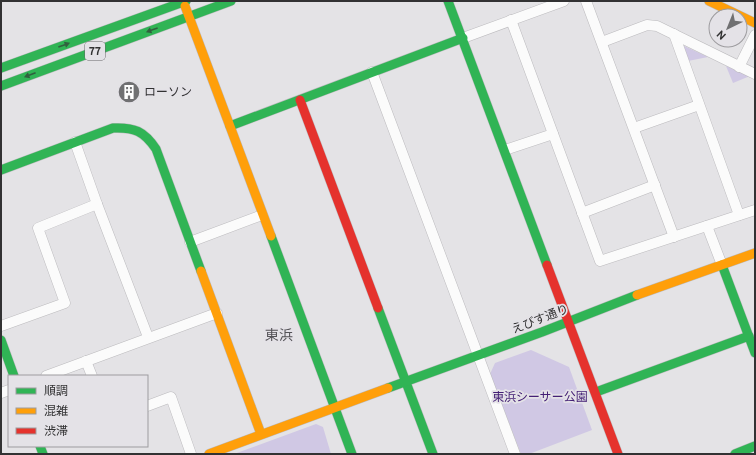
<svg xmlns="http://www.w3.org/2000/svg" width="756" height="455" font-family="Overpass,'Noto Sans JP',sans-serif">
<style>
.green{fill:#d0c8e4}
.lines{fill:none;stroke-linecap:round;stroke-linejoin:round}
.street-casing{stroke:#bcbbbe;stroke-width:11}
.fast-casing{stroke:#bcbbbe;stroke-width:10}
.slow-casing{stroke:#bcbbbe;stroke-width:10}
.jam-casing{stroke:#bcbbbe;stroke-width:10}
.street{stroke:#fbfbfb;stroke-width:10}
.fast{stroke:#30b455;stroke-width:9}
.slow{stroke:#ff9f0a;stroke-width:9}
.jam{stroke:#e5322d;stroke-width:9}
.oneway{fill:#31603f}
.labels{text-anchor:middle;stroke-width:3.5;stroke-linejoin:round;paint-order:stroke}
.shield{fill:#e4e2e7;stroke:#676769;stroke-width:1}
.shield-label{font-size:11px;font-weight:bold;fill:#323233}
.poi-label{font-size:12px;fill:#323233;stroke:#e4e2e7;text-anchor:start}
.street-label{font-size:12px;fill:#323233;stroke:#e4e2e7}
.park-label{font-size:12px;fill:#442075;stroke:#e4e2e7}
.quarter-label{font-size:14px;fill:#535256;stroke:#e4e2e7}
</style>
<rect width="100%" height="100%" fill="#e4e3e6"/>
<!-- green -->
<g class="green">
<polygon points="682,45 708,57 688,61"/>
<polygon points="726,66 750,76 733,83"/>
<polygon points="531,350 569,367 592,430 529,454 521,454 490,374 495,363"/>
<polygon points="316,424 323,427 331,454 234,454"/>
</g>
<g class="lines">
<!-- street casing -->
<g class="street-casing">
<g id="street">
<polyline points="586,1 674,237"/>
<polyline points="511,20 600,261 755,210"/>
<polyline points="674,34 739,215"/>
<polyline points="463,38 564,1"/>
<polyline points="602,42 647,25 657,26 755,74"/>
<polyline points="739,67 755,35"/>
<polyline points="372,72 515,454"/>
<polyline points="634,128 699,105"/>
<polyline points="75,142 97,204 148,337"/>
<polyline points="505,150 553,134"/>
<polyline points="582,213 655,185"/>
<polyline points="707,226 722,265"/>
<polyline points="190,242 262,215"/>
<polyline points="1,326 65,303 38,228 97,204"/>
<polyline points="86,361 92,376"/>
<polyline points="46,376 217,313"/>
<polyline points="1,393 9,390"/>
<polyline points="147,406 171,397 191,454"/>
</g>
</g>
<!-- fast casing -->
<g class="fast-casing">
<g id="fast">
<polyline points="448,1 547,265"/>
<polyline points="1,68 186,1"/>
<polyline points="1,86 231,1"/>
<polyline points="230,126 463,38"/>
<path d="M1,170L113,128C134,127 144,131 156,149L201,271"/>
<polyline points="271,236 352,454"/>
<polyline points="722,265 755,353"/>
<polyline points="378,308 433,454"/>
<polyline points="1,340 14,376"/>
<polyline points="388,388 542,332 637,295"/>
<polyline points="596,392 749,336"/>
<polyline points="40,446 43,454"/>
<polyline points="735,454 755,446"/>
</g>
</g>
<!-- slow casing -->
<g class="slow-casing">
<g id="slow">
<polyline points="709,1 755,23"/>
<polyline points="185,6 271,236"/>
<polyline points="201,271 261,434"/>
<polyline points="637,295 755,253"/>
<polyline points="209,454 388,388"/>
</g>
</g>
<!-- jam casing -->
<g class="jam-casing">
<g id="jam">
<polyline points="300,100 378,308"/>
<polyline points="547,265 618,454"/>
</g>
</g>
<!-- street -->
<use href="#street" class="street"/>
<!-- fast -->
<use href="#fast" class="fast"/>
<!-- slow -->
<use href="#slow" class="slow"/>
<!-- jam -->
<use href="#jam" class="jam"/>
</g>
<!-- one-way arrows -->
<defs><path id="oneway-solid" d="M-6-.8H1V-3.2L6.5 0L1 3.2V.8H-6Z"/></defs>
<g class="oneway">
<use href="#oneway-solid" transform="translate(152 30) rotate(160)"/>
<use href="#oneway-solid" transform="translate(64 45) rotate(-20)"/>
<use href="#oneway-solid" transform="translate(30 75) rotate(159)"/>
</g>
<!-- icons -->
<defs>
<g id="building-disc" transform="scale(1.15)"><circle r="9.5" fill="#707072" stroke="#e4e2e7"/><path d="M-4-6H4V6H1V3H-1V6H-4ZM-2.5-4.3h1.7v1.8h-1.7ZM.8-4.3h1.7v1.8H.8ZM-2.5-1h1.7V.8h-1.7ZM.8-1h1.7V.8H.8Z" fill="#fff"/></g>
</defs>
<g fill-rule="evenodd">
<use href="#building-disc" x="129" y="92"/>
</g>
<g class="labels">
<!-- shield labels -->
<rect class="shield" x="85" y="42" width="20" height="18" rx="3"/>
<g class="shield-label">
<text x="95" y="55">77</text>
</g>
<!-- poi labels -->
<g class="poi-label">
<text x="144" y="96">ローソン</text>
</g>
<!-- street labels -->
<g class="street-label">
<text transform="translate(540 319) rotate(-21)" y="4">えびす通り</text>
</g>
<!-- park labels -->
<g class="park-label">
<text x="540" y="401">東浜シーサー公園</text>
</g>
<!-- quarter labels -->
<g class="quarter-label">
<text x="279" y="340">東浜</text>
</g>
</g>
<!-- border -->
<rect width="756" height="455" fill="none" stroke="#323233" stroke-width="4"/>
<!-- legend -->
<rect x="8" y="375" width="140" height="72" fill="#e4e2e7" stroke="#9d9c9f"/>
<rect x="16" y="388" width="20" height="6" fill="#30b455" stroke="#9d9c9f"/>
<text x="44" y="395" font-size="12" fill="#323233">順調</text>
<rect x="16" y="408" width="20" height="6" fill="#ff9f0a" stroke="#9d9c9f"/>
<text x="44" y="415" font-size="12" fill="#323233">混雑</text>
<rect x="16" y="428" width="20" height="6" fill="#e5322d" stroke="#9d9c9f"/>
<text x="44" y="435" font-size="12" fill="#323233">渋滞</text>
<!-- north arrow -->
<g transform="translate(728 28) rotate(223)"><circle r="19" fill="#e4e2e7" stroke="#9d9c9f"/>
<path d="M0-3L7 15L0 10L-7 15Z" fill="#707072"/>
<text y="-6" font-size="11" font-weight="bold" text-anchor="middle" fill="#323233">N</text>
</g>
</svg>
